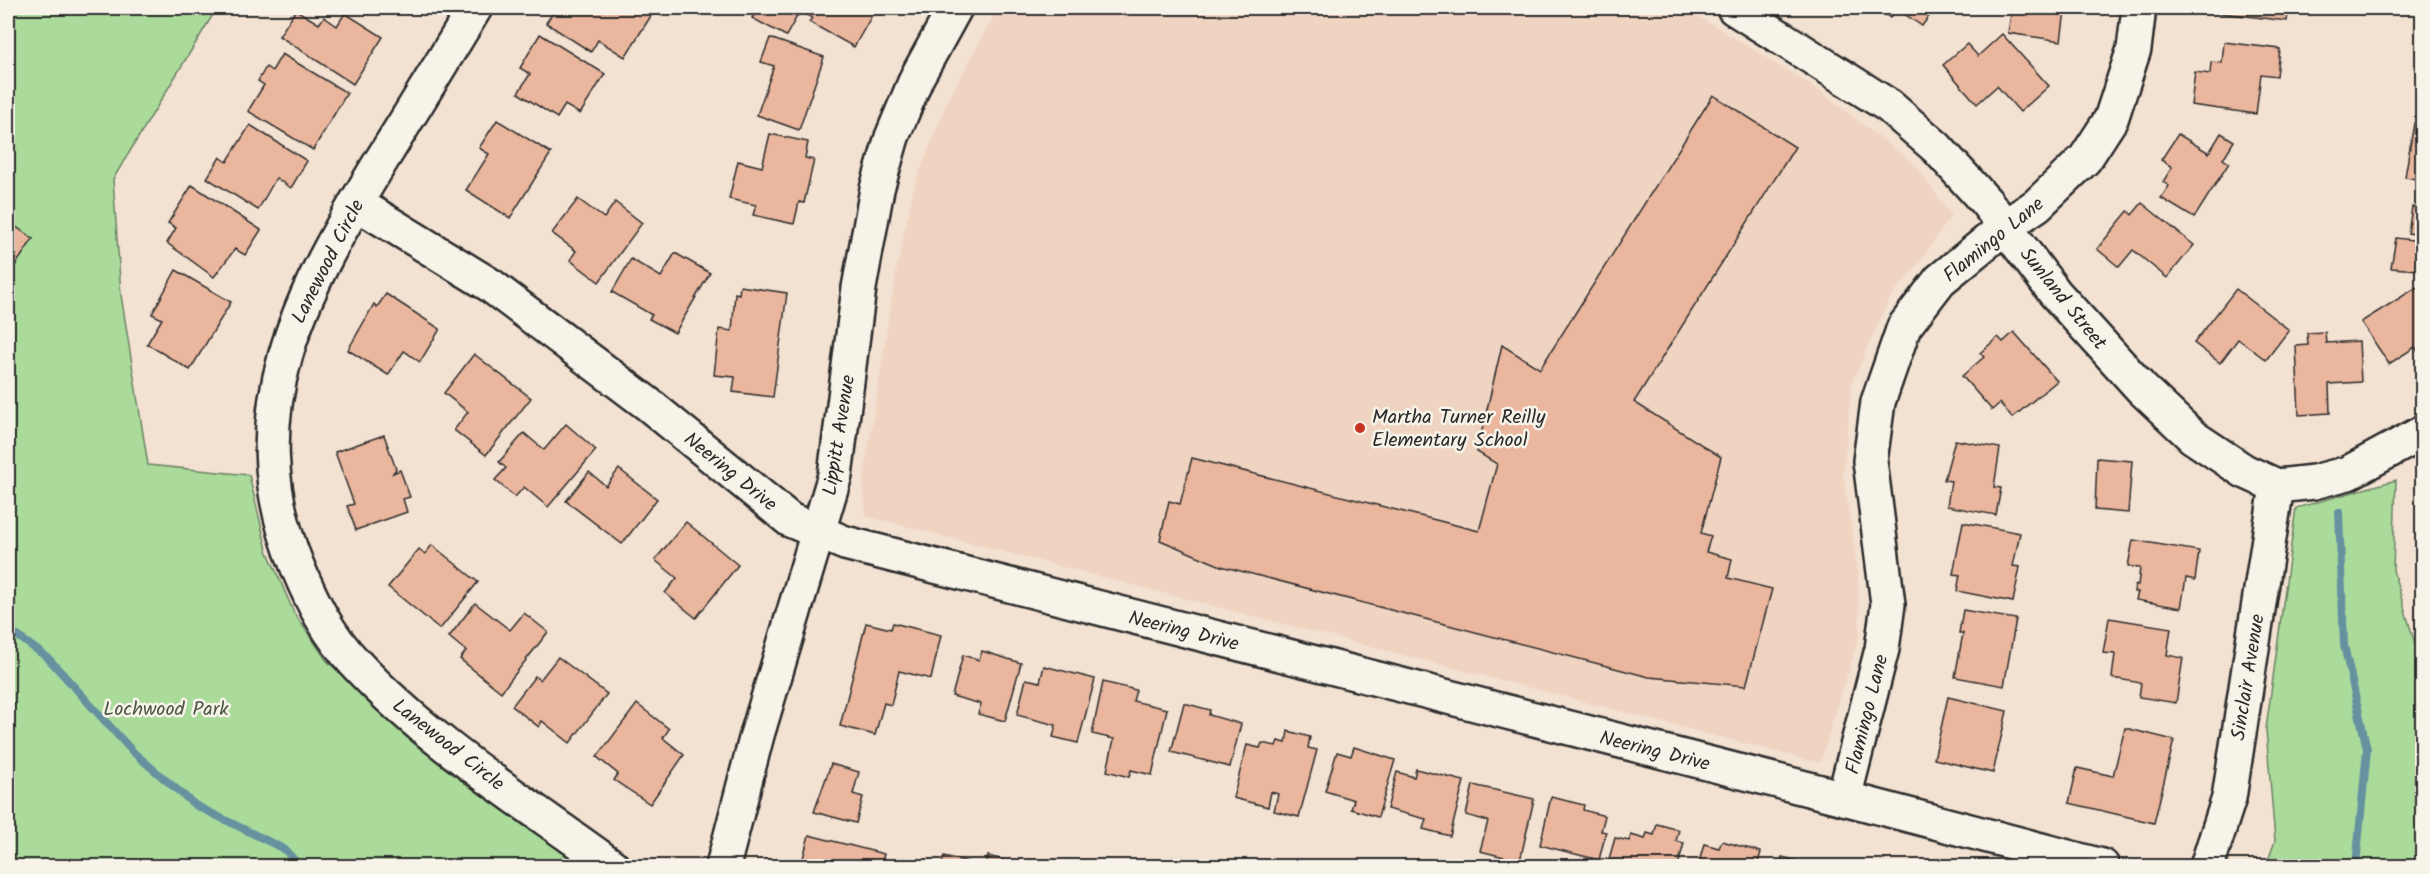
<svg xmlns="http://www.w3.org/2000/svg" width="2430" height="874" font-family="Kalam,sans-serif">
<style>
.built{fill:#f0d4c2}
.green{fill:#aadb9b;stroke:#6a8363;stroke-width:1.5}
.lines{fill:none;stroke-linecap:round;stroke-linejoin:round}
.stream{stroke:#6692a0;stroke-width:8}
.building{fill:#eab69d;stroke:#2b2b2b;stroke-width:1.5}
.minor-casing{stroke:#2b2b2b;stroke-width:38}
.minor{stroke:#f7f3e8;stroke-width:33}
.poi-dot{fill:#c8321e;stroke:#f7f3e8;stroke-width:2}
.labels{text-anchor:middle;stroke-width:5;stroke-linejoin:round;paint-order:stroke}
.street-label{font-size:20px;fill:#2b2b2b;stroke:#f7f3e8}
.poi-label{font-size:20px;fill:#2b2b2b;stroke:#f7f3e8;text-anchor:start}
.park-label{font-size:20px;fill:#4b5747;stroke:#f7f3e8}
</style>
<rect width="100%" height="100%" fill="#f3e1d2"/>
<filter id="ink" filterUnits="userSpaceOnUse"><feTurbulence type="fractalNoise" baseFrequency=".0167" numOctaves="2"/><feDisplacementMap in="SourceGraphic" scale="12" xChannelSelector="R" yChannelSelector="G"/><feConvolveMatrix kernelMatrix="1 2 1 2 8 2 1 2 1" color-interpolation-filters="sRGB"/></filter>
<g filter="url(#ink)">
<!-- built -->
<polygon class="built" points="998,8 1685,8 1819,90 1915,165 1951,215 1922,259 1890,298 1852,382 1843,473 1858,573 1860,633 1820,763 866,516 863,482 896,272 915,184 947,102"/>
<!-- green -->
<g class="green">
<polygon points="8,8 217,8 113,179 121,295 148,465 249,475 267,550 294,613 327,661 419,746 585,866 8,866"/>
<polygon points="2396,480 2393,570 2422,667 2422,832 2415,866 2266,866 2275,841 2266,729 2296,508"/>
</g>
<g class="lines">
<!-- stream -->
<g class="stream">
<polyline points="2339,512 2344,645 2367,749 2356,866"/>
<polyline points="8,629 48,658 133,752 195,805 284,849 300,866"/>
</g>
</g>
<!-- building -->
<g class="building">
<polygon points="556,8 656,8 625,57 598,40 591,52 546,23"/>
<polygon points="758,8 876,8 854,47 809,22 812,18 800,11 786,36 752,18"/>
<polygon points="1876,8 1935,8 1922,26 1897,9 1890,18"/>
<polygon points="2012,8 2053,8 2065,11 2061,41 2008,33"/>
<polygon points="2205,8 2289,8 2287,21 2205,11"/>
<polygon points="296,10 319,24 324,17 337,26 345,13 383,37 353,84 279,36"/>
<polygon points="540,34 605,74 580,114 565,105 557,118 518,93 530,74 520,68"/>
<polygon points="2002,34 2049,86 2020,112 1997,86 1977,104 1943,65 1967,44 1978,56"/>
<polygon points="770,38 824,57 799,130 757,115 774,66 761,62"/>
<polygon points="2224,42 2280,49 2277,76 2261,74 2256,114 2191,105 2195,72 2210,74 2211,62 2222,63"/>
<polygon points="282,54 347,93 313,150 248,111 264,85 258,81 266,67 272,71"/>
<polygon points="1713,95 1795,147 1634,402 1721,457 1701,533 1711,536 1706,552 1732,559 1728,578 1772,589 1746,686 1649,677 1221,566 1160,540 1169,501 1180,504 1192,458 1479,531 1497,464 1477,452 1502,345 1540,369"/>
<polygon points="497,120 551,153 510,218 466,190 489,154 479,148"/>
<polygon points="2414,123 2422,124 2422,191 2419,191 2421,180 2405,177"/>
<polygon points="250,125 307,161 291,188 276,178 258,210 207,178 220,157 227,162"/>
<polygon points="2221,133 2234,141 2223,159 2229,163 2194,218 2161,198 2169,186 2163,182 2172,167 2161,160 2178,134 2209,153"/>
<polygon points="770,134 808,142 805,158 814,160 804,203 799,202 794,224 753,215 756,205 729,199 738,161 762,167"/>
<polygon points="192,185 261,230 245,255 235,249 214,277 167,243 176,228 168,223"/>
<polygon points="578,199 604,218 615,202 642,223 599,282 570,260 576,251 552,233"/>
<polygon points="2142,203 2194,245 2167,278 2133,250 2119,267 2097,249 2128,211 2132,215"/>
<polygon points="2412,207 2422,208 2422,279 2418,278 2419,270 2391,268 2396,238 2421,241 2422,235 2408,233"/>
<polygon points="8,221 33,239 10,273 8,271"/>
<polygon points="675,253 710,273 675,333 649,319 652,315 612,292 631,259 661,277"/>
<polygon points="176,270 231,302 190,370 147,344 162,319 152,314"/>
<polygon points="2422,284 2422,358 2415,347 2389,364 2361,322"/>
<polygon points="740,286 787,293 773,397 733,392 735,377 714,375 719,329 732,331 735,293 739,294"/>
<polygon points="2236,289 2289,330 2266,360 2238,339 2220,363 2194,343"/>
<polygon points="386,294 440,329 420,362 404,351 388,375 348,350 374,304 377,307"/>
<polygon points="2014,332 2057,381 2012,418 2000,403 1992,410 1962,376 1984,357 1980,353 1998,337 2003,342"/>
<polygon points="2325,332 2326,343 2359,341 2361,382 2329,384 2330,413 2299,415 2296,346 2308,345 2307,333"/>
<polygon points="474,354 531,398 486,455 454,430 468,412 444,393"/>
<polygon points="566,424 596,450 548,507 524,487 515,497 495,480 506,468 499,462 524,433 544,450"/>
<polygon points="384,435 396,469 393,473 400,470 410,497 403,499 407,512 356,530 347,506 354,504 335,452"/>
<polygon points="1955,440 2000,448 1994,487 2001,488 1996,515 1947,506 1951,481 1944,480"/>
<polygon points="2097,458 2132,461 2128,513 2095,510"/>
<polygon points="619,469 657,499 622,544 566,501 589,472 606,486"/>
<polygon points="686,522 738,565 696,618 665,593 677,578 655,560"/>
<polygon points="1963,522 2020,533 2013,566 2020,567 2013,602 1957,591 1960,575 1953,574"/>
<polygon points="2133,540 2199,551 2195,580 2186,578 2181,608 2136,600 2138,592 2134,592 2135,585 2138,585 2140,568 2128,566"/>
<polygon points="432,545 478,582 440,629 388,587 419,549 425,554"/>
<polygon points="475,603 510,630 524,613 548,632 501,692 460,659 466,651 449,637"/>
<polygon points="1963,610 2016,619 2004,686 1955,677 1963,633 1959,633"/>
<polygon points="2109,618 2171,628 2167,655 2183,658 2176,703 2139,697 2141,683 2112,678 2115,654 2103,653"/>
<polygon points="866,623 891,629 893,623 941,635 931,679 899,671 891,705 884,703 875,735 840,726"/>
<polygon points="982,651 1021,663 1005,721 978,714 981,704 952,696 963,655 979,660"/>
<polygon points="558,657 607,694 570,743 542,721 539,727 512,706 535,676 540,680"/>
<polygon points="1044,666 1095,679 1078,743 1053,737 1056,725 1017,715 1026,679 1040,682"/>
<polygon points="1103,682 1136,690 1133,701 1167,709 1152,775 1131,770 1129,777 1107,771 1114,739 1092,734"/>
<polygon points="1948,697 2007,711 1993,773 1934,759"/>
<polygon points="1184,703 1210,710 1209,715 1241,724 1230,767 1171,752"/>
<polygon points="637,704 669,729 663,738 684,755 650,804 614,780 618,774 597,757"/>
<polygon points="2125,728 2174,740 2154,823 2069,803 2077,768 2113,776"/>
<polygon points="1288,731 1310,737 1308,748 1317,750 1299,817 1274,811 1278,794 1271,792 1268,807 1233,798 1247,745 1260,748 1262,743 1276,746 1278,741 1286,743"/>
<polygon points="1354,747 1395,760 1378,817 1351,809 1354,800 1325,791 1337,752 1351,756"/>
<polygon points="831,764 859,772 853,794 863,797 856,823 814,812"/>
<polygon points="1416,769 1464,781 1450,836 1423,829 1426,819 1387,809 1397,772 1414,777"/>
<polygon points="1473,785 1534,799 1520,861 1480,851 1488,821 1466,815"/>
<polygon points="1551,797 1584,805 1583,810 1605,816 1601,831 1606,832 1599,860 1540,845"/>
<polygon points="1657,824 1679,830 1676,841 1684,843 1678,866 1607,866 1615,838 1629,841 1631,835 1645,839 1647,833 1654,835"/>
<polygon points="809,835 884,854 881,866 801,866"/>
<polygon points="1722,841 1761,852 1757,866 1698,866 1704,844 1719,848"/>
<polygon points="944,856 972,863 971,866 941,866"/>
<polygon points="988,856 1027,866 985,866"/>
<polygon points="1782,857 1818,866 1780,866"/>
<polygon points="903,858 934,866 901,866"/>
</g>
<g class="lines">
<!-- minor casing -->
<g class="minor-casing">
<g id="minor">
<path d="M475,8C444,59 413,110 381,161C302,291 233,414 298,568C313,604 328,634 355,663C429,743 525,802 612,866"/>
<polyline points="1734,8 1889,106 1937,148 1987,203 2055,293 2142,389 2193,437 2244,471 2277,486 2314,482 2348,473 2422,433"/>
<polyline points="356,203 490,285 648,404 790,520 845,543 1844,798 2102,866"/>
<polyline points="1844,798 1882,649 1888,604 1870,461 1878,402 1904,327 1940,280 2006,226 2037,205 2085,159 2111,119 2134,49 2139,8"/>
<polyline points="723,866 757,735 835,475 859,288 877,189 892,137 917,77 955,8"/>
<polyline points="2207,866 2229,798 2277,486"/>
</g>
</g>
<!-- minor -->
<use href="#minor" class="minor"/>
</g>
</g>
<!-- markers -->
<circle class="poi-dot" cx="1360" cy="428" r="6"/>
<g class="labels">
<!-- street labels -->
<g class="street-label">
<text transform="translate(1993 239) rotate(-39)" y="7">Flamingo Lane</text>
<text transform="translate(327 261) rotate(-63)" y="7">Lanewood Circle</text>
<text transform="translate(2064 298) rotate(51)" y="7">Sunland Street</text>
<text transform="translate(838 435) rotate(-81)" y="7">Lippitt Avenue</text>
<text transform="translate(731 471) rotate(39)" y="7">Neering Drive</text>
<text transform="translate(1184 630) rotate(14)" y="7">Neering Drive</text>
<text transform="translate(2247 677) rotate(-81)" y="7">Sinclair Avenue</text>
<text transform="translate(1866 714) rotate(-76)" y="7">Flamingo Lane</text>
<text transform="translate(449 744) rotate(38)" y="7">Lanewood Circle</text>
<text transform="translate(1655 750) rotate(14)" y="7">Neering Drive</text>
</g>
<!-- poi labels -->
<g class="poi-label">
<text x="1372" y="423">Martha Turner Reilly<tspan x="1372" dy="23">Elementary School</tspan></text>
</g>
<!-- park labels -->
<g class="park-label">
<text x="166" y="715">Lochwood Park</text>
</g>
</g>
<!-- margin -->
<rect width="2430" height="874" fill="none" stroke="#f7f3e8" stroke-width="30"/>
<rect x="15" y="15" width="2400" height="844" fill="none" stroke="#2b2b2b" stroke-width="2" filter="url(#ink)"/>
</svg>
